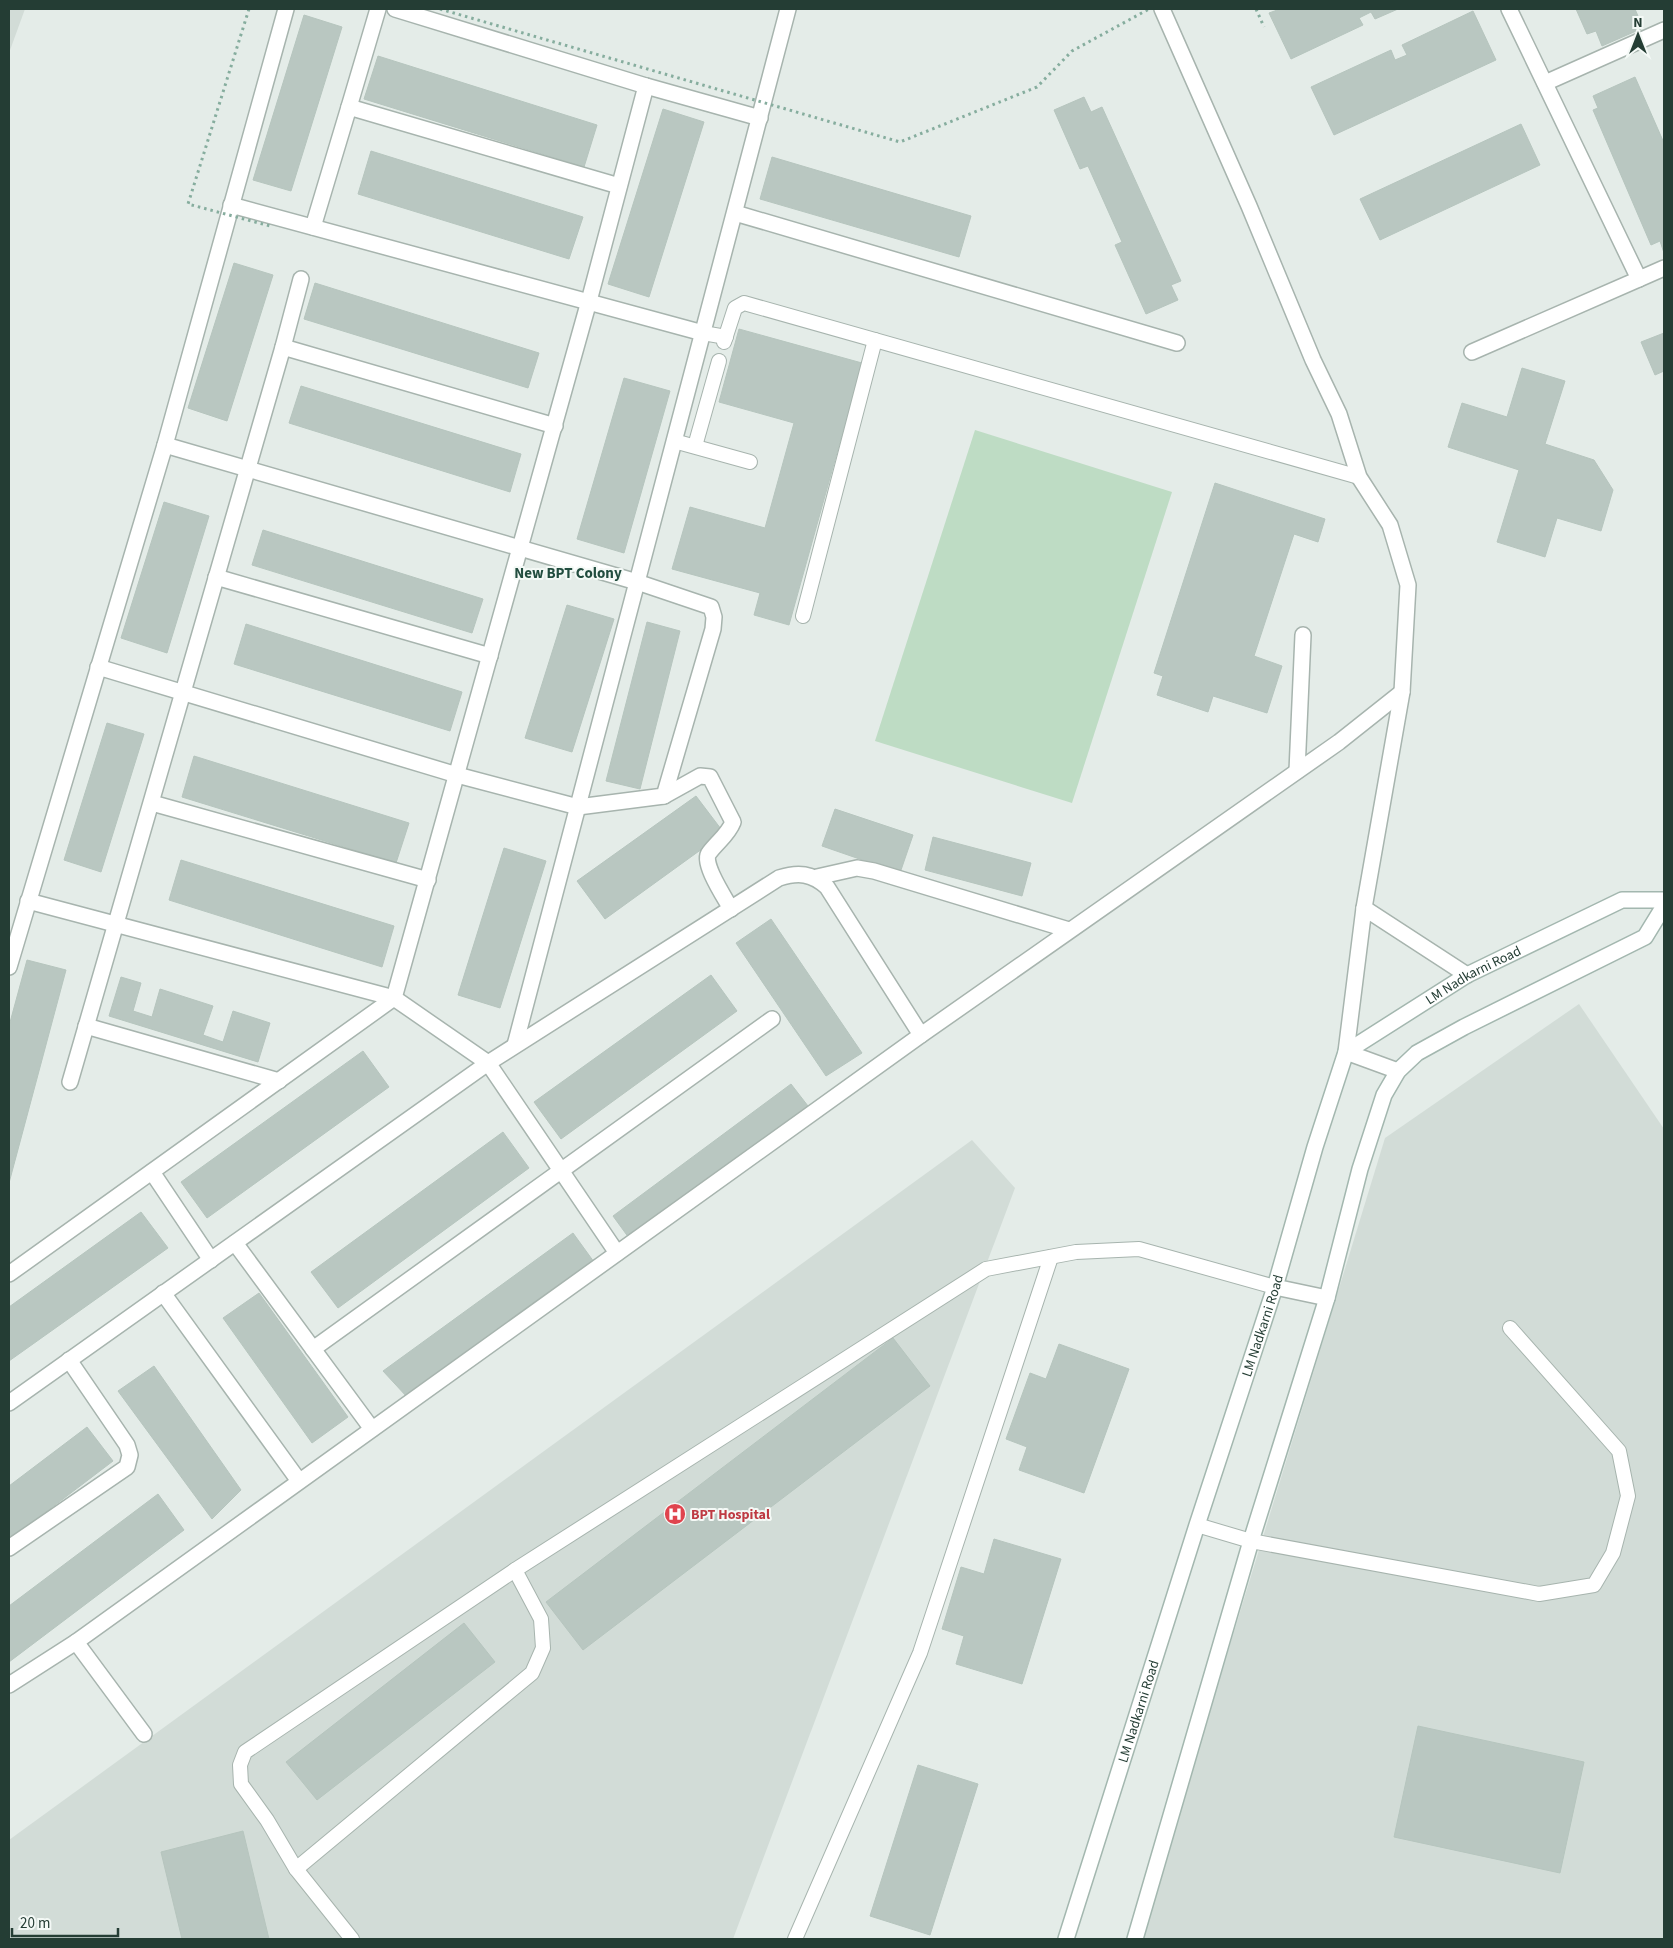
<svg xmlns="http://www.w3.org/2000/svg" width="1673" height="1948" font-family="'Source Sans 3',sans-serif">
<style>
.built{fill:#d2dcd7}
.green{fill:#bedcc4}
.building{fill:#b9c7c1;stroke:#b6c5be}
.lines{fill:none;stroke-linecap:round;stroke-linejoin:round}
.lane-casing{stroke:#a7b4ae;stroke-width:16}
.street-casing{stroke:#a7b4ae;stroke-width:18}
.secondary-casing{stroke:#a3b7af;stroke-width:18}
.path{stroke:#86ad9e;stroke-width:3;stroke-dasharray:2.5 4;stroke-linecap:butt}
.lane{stroke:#fff;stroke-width:14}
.street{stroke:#fff;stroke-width:15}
.secondary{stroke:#fff;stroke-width:15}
.path-bridge{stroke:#86ad9e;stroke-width:3;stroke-dasharray:2.5 4;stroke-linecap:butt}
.labels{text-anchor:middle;stroke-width:4;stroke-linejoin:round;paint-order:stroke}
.street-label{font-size:14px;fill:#243d34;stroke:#f4f9f6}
.health-label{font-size:14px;font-weight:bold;fill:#be3a42;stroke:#f4f9f6;text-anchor:start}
.neighbourhood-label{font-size:15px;font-weight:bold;fill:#224d3f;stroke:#f4f9f6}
</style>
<rect width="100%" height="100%" fill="#e4ece8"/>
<!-- built -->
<g class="built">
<polygon points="9,9 25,9 9,53"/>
<polygon points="1579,1004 1664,1129 1664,1939 1140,1939 1385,1138"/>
<polygon points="972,1140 1015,1188 733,1939 9,1939 9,1840"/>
</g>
<!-- green -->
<polygon class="green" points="975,430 1172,492 1072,803 875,741"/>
<!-- building -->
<g class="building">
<polygon points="1280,9 1398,9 1375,19 1371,12 1359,18 1363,25 1291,59 1269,13"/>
<polygon points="1576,9 1635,9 1643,28 1602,46 1596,31 1587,34"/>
<polygon points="1473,11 1496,60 1334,135 1311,87 1391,50 1395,60 1407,55 1402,45"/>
<polygon points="304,15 342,27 291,191 253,180"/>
<polygon points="378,56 597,125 584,167 364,99"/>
<polygon points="1635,77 1664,143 1664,253 1660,241 1651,245 1593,110 1598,108 1593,96"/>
<polygon points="1084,97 1091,112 1102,107 1181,281 1171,285 1178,300 1146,314 1115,245 1122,242 1088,166 1080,169 1054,110"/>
<polygon points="663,109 704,122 649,297 608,284"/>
<polygon points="1521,124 1540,165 1380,240 1360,199"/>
<polygon points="371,151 583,217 569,259 358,194"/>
<polygon points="772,157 971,216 959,257 760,199"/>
<polygon points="234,263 273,275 227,421 188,408"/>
<polygon points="315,283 539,353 528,388 304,319"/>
<polygon points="739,329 862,363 789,625 754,615 760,593 672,569 690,507 765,528 794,423 719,402"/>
<polygon points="1664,333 1664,371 1655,375 1641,342"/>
<polygon points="1522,368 1565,381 1545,444 1594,460 1613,490 1601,531 1557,518 1545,557 1497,542 1519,470 1448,447 1462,403 1507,417"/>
<polygon points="624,378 670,391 624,553 577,539"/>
<polygon points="301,386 521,454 510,492 289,423"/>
<polygon points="1215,483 1325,519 1318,542 1294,534 1254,656 1282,666 1267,713 1213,696 1208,712 1157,695 1163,676 1154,673"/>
<polygon points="164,502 209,516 167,653 121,638"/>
<polygon points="263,530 483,599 472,633 252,565"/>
<polygon points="567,605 614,619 572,752 525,738"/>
<polygon points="647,622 680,631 640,789 606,781"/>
<polygon points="246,624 462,692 450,731 234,664"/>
<polygon points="107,723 144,734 101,872 64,860"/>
<polygon points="194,756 409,823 396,863 182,797"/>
<polygon points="696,796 724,833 605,919 577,881"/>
<polygon points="835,809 913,835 900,873 822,846"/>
<polygon points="933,837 1031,863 1022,896 925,870"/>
<polygon points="504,848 546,861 500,1008 458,995"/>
<polygon points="181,860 394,926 382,967 169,900"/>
<polygon points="771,919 862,1053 826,1076 736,943"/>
<polygon points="27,960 66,970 9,1183 9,1026"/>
<polygon points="711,975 737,1011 561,1139 534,1102"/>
<polygon points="121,977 141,983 133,1011 152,1017 160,989 213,1006 203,1035 223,1042 233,1011 270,1023 258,1062 109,1016"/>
<polygon points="363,1051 389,1087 207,1218 181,1182"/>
<polygon points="791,1084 808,1106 629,1238 613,1216"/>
<polygon points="503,1132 529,1168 338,1308 311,1272"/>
<polygon points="141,1212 168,1248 9,1361 9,1307"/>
<polygon points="573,1233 594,1262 407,1397 383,1371"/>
<polygon points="259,1293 348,1417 312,1443 223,1318"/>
<polygon points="893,1338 930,1386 583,1650 546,1602"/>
<polygon points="1059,1344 1129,1369 1084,1493 1019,1470 1027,1447 1006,1439 1030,1373 1046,1379"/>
<polygon points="154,1366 241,1490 212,1519 118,1391"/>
<polygon points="87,1427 113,1461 9,1540 9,1486"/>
<polygon points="158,1494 184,1530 9,1662 9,1606"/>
<polygon points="994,1539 1061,1559 1022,1684 956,1664 964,1636 942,1629 961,1567 984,1574"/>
<polygon points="464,1623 495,1662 317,1800 286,1762"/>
<polygon points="1418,1726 1584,1762 1560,1873 1394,1837"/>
<polygon points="918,1765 978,1784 930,1935 870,1916"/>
<polygon points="243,1831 269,1939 182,1939 161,1852"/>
</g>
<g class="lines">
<!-- lane casing -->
<g class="lane-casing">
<g id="lane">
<polyline points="703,333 726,337"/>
<polyline points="724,342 735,308 744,303 1359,477"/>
<polyline points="674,441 750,462"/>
<polyline points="695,446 719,361"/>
<polyline points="803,616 875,340"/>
<polyline points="1197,1525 1251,1541 1539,1594 1594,1585 1613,1553 1628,1496 1619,1451 1510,1328"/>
<polyline points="296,1869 532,1673 543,1648 541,1619 515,1570"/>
<polyline points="352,1939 296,1869 267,1820 241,1784 240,1765 245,1752 515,1570 986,1269 1076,1252 1139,1249 1275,1287"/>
<polyline points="795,1939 920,1653 1051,1257"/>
</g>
</g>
<!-- street casing -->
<g class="street-casing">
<g id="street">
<polyline points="395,9 646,86 760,118"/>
<polyline points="1162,9 1249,206 1313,360 1339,414 1359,477 1390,525 1408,585 1402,692 1364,908 1346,1052 1398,1071"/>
<polyline points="1545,83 1664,30"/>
<polyline points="349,107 378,9"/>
<polyline points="231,205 703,333"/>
<polyline points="735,213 1177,343"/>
<polyline points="313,227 349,107 619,186"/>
<polyline points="1639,279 1664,268"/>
<polyline points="283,347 301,279"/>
<polyline points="1472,352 1639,279 1509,9"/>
<polyline points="216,577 490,656"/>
<polyline points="98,667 457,775 578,807 664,796 713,629 714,617 711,607 637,582 165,445"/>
<polyline points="1297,771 1303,635"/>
<path d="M664,796L700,776L710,777L733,822C728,835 717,842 709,853C701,862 725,898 731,909"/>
<polyline points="152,803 428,880"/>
<polyline points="817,877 857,868 874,871 1069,930"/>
<polyline points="28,901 394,998 488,1063 617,1253"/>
<polyline points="1364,908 1467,975"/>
<polyline points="9,967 165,445 286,9"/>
<polyline points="86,1026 279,1081"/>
<polyline points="515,1045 788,9"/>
<polyline points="70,1082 283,347 555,426"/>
<polyline points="152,1172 211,1260"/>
<polyline points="235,1243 372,1429"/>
<polyline points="9,1274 394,998 589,301 646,86"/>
<polyline points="1275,1287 1327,1298"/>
<polyline points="163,1293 299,1481"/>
<polyline points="313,1349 772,1019"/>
<path d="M9,1403L488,1063L779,878C798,872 812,873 827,887L921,1035"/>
<polyline points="9,1548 127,1467 130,1455 127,1445 69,1360"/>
<polyline points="76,1642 144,1734"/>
<polyline points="9,1685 76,1642 921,1035 1339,742 1402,692"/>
</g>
</g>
<!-- secondary casing -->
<g class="secondary-casing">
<g id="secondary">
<path id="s1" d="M1066,1939L1197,1525L1275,1287L1315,1147L1346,1052L1467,975L1622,900H1664"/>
<polyline points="1135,1939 1251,1541 1327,1298 1360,1169 1384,1095 1398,1071 1417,1053 1464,1027 1645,937 1664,906"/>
</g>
</g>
<!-- path -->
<polyline class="path" points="1256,9 1264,27"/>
<!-- lane -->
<use href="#lane" class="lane"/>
<!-- street -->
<use href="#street" class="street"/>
<!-- secondary -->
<use href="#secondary" class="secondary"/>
<!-- path-bridge -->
<g class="path-bridge">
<polyline points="249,9 188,204 270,226"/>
<polyline points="440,9 900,142 1037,87 1072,51 1149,9"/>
</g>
</g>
<!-- icons -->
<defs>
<g id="hospital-disc" transform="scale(1.125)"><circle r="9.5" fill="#e0444e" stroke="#f4f9f6"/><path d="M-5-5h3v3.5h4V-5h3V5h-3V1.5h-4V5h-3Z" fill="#fff"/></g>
</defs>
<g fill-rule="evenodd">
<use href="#hospital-disc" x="675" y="1514"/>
</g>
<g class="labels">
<!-- street labels -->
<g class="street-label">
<text dy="5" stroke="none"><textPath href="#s1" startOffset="1079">LM Nadkarni Road</textPath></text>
<text dy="5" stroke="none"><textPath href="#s1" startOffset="644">LM Nadkarni Road</textPath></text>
<text dy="5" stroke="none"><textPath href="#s1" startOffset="239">LM Nadkarni Road</textPath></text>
</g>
<!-- health labels -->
<g class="health-label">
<text x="691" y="1519">BPT Hospital</text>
</g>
<!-- neighbourhood labels -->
<g class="neighbourhood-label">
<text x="568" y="578">New BPT Colony</text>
</g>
</g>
<!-- border -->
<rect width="1673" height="1948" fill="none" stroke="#243d34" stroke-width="20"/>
<!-- north arrow -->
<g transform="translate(1638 35)" stroke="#f4f9f6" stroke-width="4" paint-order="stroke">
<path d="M0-4L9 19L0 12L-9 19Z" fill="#243d34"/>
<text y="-8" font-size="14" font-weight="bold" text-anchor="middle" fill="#243d34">N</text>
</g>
<!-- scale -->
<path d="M12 1928v8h106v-8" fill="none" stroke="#243d34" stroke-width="2.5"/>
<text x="20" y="1928" font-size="15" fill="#243d34" stroke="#f4f9f6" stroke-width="4" paint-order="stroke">20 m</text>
</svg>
